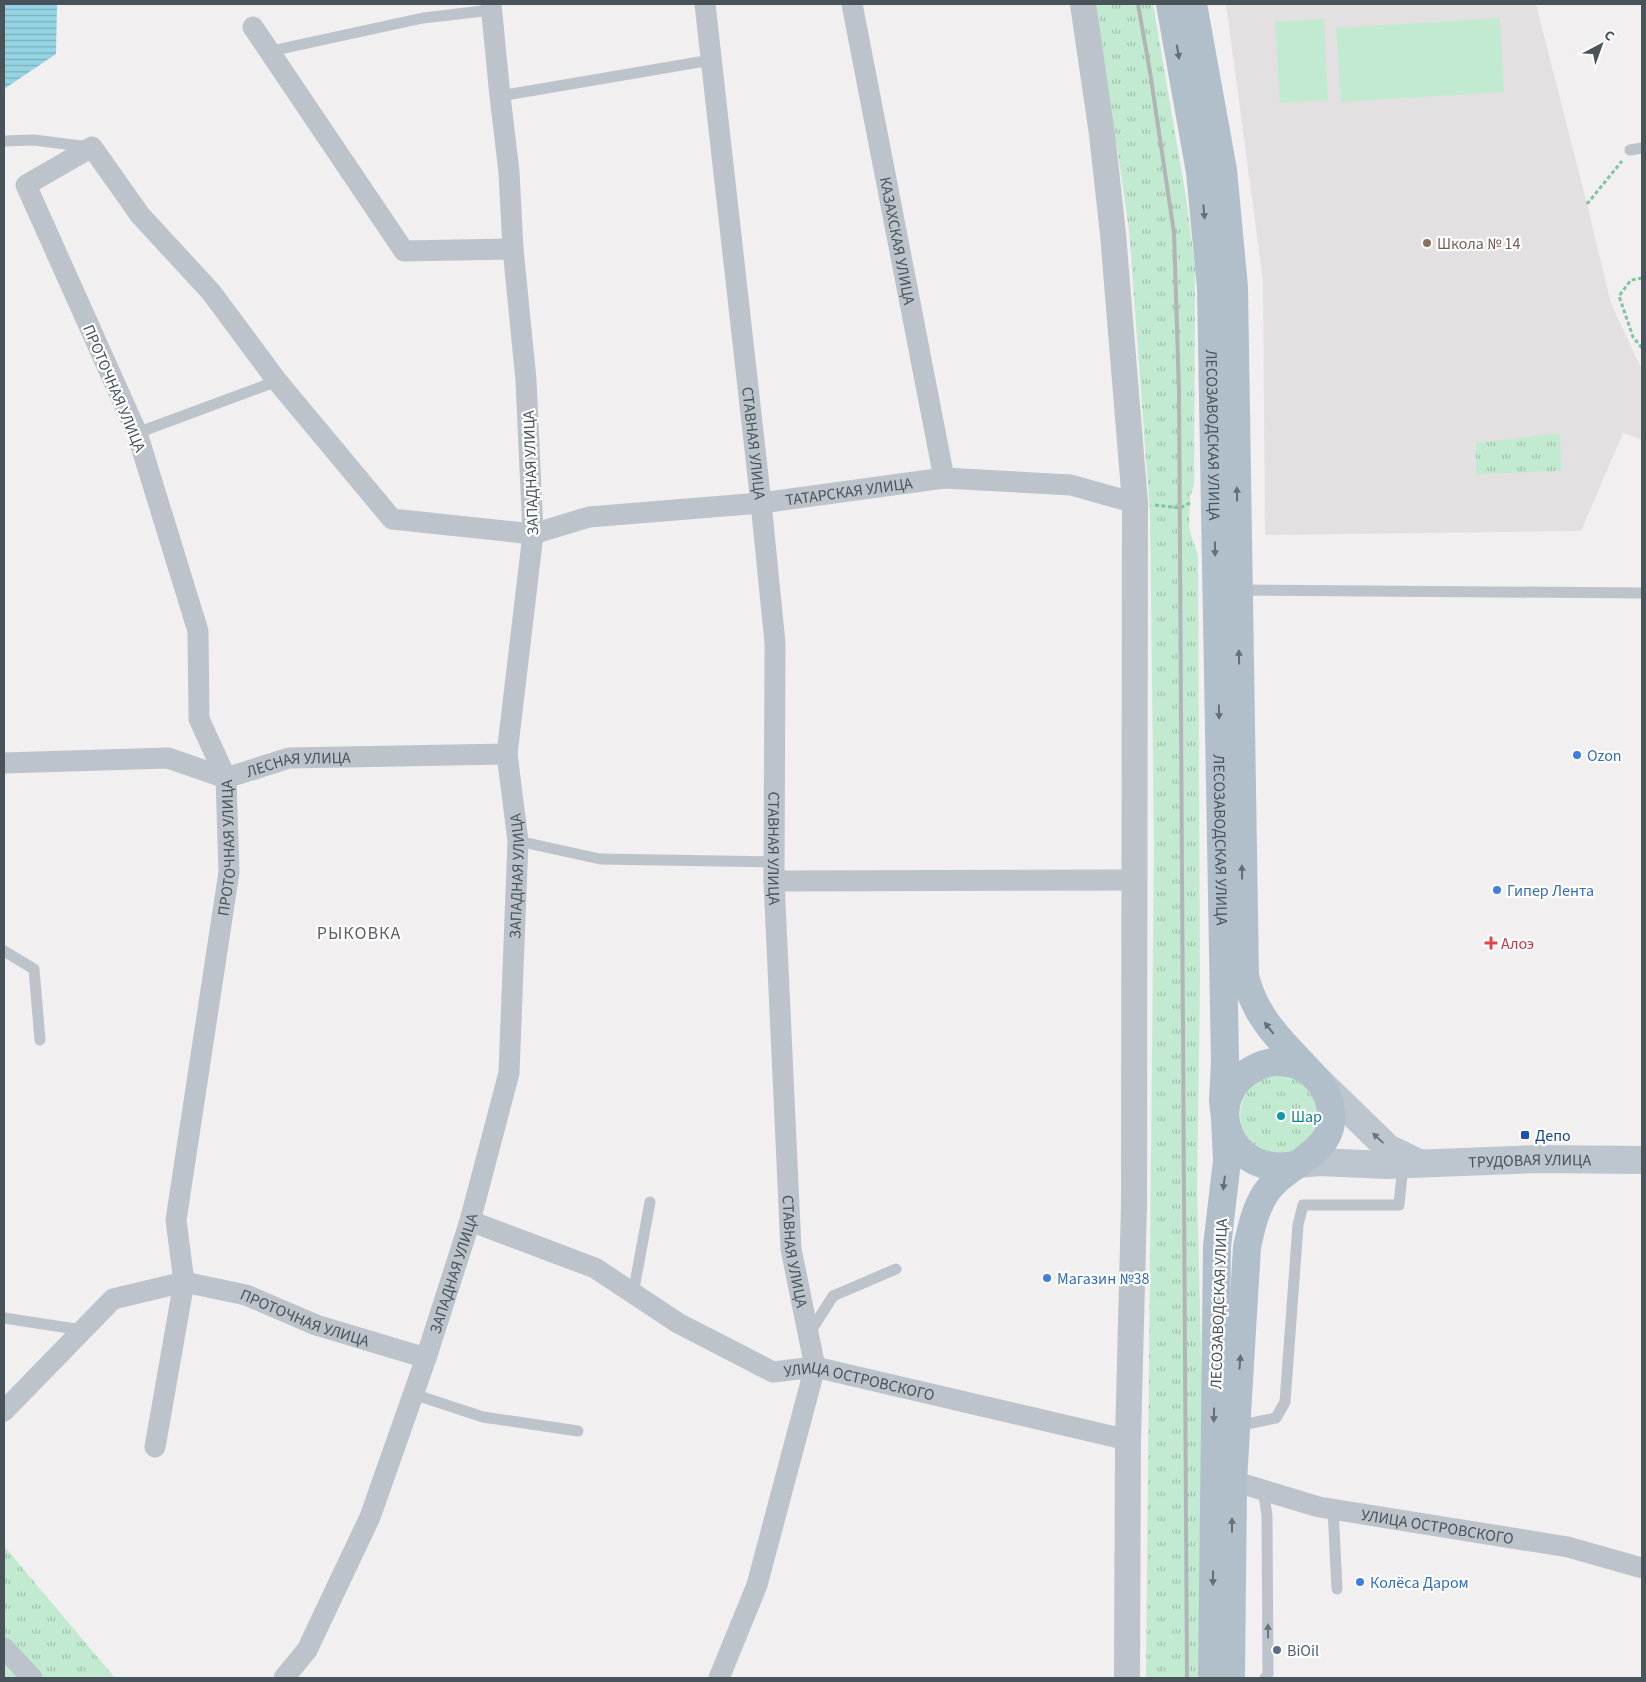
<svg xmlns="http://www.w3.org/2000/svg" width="1646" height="1682" font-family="'Source Sans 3',sans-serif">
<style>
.education{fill:#e2e0e0}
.grass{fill:url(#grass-tufts)}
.pitch{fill:#c2ead0}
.water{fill:url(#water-rules)}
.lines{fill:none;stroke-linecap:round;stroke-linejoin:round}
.path{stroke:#7ec5a0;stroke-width:3;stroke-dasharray:4 2.5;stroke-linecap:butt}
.service{stroke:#bcc3ca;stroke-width:11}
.minor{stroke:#bcc3ca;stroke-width:21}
.tertiary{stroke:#bcc3ca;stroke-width:26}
.secondary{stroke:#bdc6cf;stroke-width:28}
.primary{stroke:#b1bfcb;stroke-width:28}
.rail{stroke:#b2b4b8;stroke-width:4}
.oneway{fill:#636e76}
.oneway2{fill:#6c767d}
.oneway3{fill:#6c757c}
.education-dot{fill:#8d6e63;stroke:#fff;stroke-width:2}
.shop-dot{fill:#3f7fe0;stroke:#fff;stroke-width:2}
.health-dot{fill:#e0444e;stroke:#fff;stroke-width:2}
.culture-dot{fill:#0f9aa8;stroke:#fff;stroke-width:2}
.transit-dot{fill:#1a4fb4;stroke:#fff;stroke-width:2}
.service-dot{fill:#5c6f8a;stroke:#fff;stroke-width:2}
.labels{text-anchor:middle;stroke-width:4.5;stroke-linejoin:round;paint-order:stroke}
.street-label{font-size:16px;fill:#49535a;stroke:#fff}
.education-label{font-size:16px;fill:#785e54;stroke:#fff;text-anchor:start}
.shop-label{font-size:16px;fill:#366cbe;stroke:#fff;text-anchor:start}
.health-label{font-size:16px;fill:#be3a42;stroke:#fff;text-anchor:start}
.culture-label{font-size:16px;fill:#0d838f;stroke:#fff;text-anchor:start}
.transit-label{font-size:16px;fill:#164399;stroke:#fff;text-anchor:start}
.service-label{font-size:16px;fill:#4e5e75;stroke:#fff;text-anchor:start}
.neighbourhood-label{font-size:18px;letter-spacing:1px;fill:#5c5f63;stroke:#fff}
</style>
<defs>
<pattern id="grass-tufts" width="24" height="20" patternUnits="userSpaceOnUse" patternTransform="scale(1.25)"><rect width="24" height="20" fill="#c2ead0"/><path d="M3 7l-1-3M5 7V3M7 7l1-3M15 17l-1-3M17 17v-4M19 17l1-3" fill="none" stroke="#a0c0ac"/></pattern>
<pattern id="water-rules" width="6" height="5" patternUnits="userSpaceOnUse" patternTransform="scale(1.25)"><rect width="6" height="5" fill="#94d4e3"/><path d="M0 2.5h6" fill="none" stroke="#7bafbb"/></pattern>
</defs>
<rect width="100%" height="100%" fill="#f1efef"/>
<!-- education -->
<polygon class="education" points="1226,4 1536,4 1587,204 1611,303 1640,366 1642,368 1642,440 1623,433 1581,531 1265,535 1263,281"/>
<!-- grass -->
<g class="grass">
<polygon points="1096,4 1153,4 1186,197 1195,267 1194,485 1190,497 1189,528 1198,556 1200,981 1197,1189 1202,1385 1200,1678 1146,1678 1154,845 1150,513 1129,230"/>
<polygon points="1560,433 1561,471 1476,474 1476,443"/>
<path d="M1273,1073L1300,1076L1325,1109L1310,1148L1268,1155C1261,1150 1252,1145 1247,1138C1236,1125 1239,1099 1250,1087C1256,1081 1266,1077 1273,1073Z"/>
<polygon points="4,1546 115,1678 4,1678"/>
</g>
<!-- pitch -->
<g class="pitch">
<polygon points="1500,18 1504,92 1341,102 1336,28"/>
<polygon points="1324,19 1328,100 1280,103 1275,22"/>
</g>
<!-- water -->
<polygon class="water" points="4,4 57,4 56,54 4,89"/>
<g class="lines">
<!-- path -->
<g class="path">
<polyline points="1587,204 1622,161"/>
<polyline points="1642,278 1631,280 1619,296 1633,337 1642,348"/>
<polyline points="1155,505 1180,508 1192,502"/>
</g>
<!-- service -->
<g class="service">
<polyline points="271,51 423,18 492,10"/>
<polyline points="500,96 711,60"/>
<polyline points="4,141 34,140 89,147"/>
<polyline points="1630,150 1642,148"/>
<polyline points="137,433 277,381"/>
<polyline points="1238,590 1642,593"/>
<polyline points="518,841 600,859 774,862"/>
<polyline points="4,951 34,969 40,1040"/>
<polyline points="633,1294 650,1202"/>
<polyline points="4,1318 82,1330"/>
<polyline points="809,1334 833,1296 896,1269"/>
<polyline points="413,1394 483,1417 578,1431"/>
<polyline points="1237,1426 1276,1418 1285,1402 1298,1225 1303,1205 1399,1205 1403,1164"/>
<polyline points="1263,1490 1267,1515 1268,1674 1265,1678"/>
<polyline points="1333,1509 1337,1589"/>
</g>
<!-- minor -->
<g class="minor">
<path id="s1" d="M705,4L761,503L775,643L774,881L791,1249L815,1367L757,1585L719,1678"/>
<path id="s2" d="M852,4L944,478"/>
<polyline points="253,27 404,251 513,249"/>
<path id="s3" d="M4,763L168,758L226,778L289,758L507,754"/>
<polyline points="774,881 1134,880"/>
<path id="s4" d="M470,1221L595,1268L678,1323L773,1372L815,1367L1128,1440"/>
<path id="s5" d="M4,1411L113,1299L184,1282L246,1295L316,1325L426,1358"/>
<path id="s6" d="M155,1447L184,1282L176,1220L229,872L226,778L199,719L198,631L137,433L26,185L92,147L140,215L211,292L277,381L392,519L533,534L589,517L761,503L944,478L1071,485L1135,503"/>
<path id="s7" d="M1233,1481L1319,1507L1568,1547L1642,1568"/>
<polyline points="4,1648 32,1678"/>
<path id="s8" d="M284,1678L307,1650L370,1517L426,1358L470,1221L509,1073L518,841L507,754L533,534L526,380L513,249L509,172L500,96L491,4"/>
</g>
<!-- tertiary -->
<polyline class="tertiary" points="1083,4 1102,134 1113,234 1135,503 1134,1205 1128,1440 1127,1678"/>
<!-- secondary -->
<g class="secondary">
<polyline points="1317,1079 1388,1148 1419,1163"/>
<path id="s9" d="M1298,1164L1319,1162L1386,1165L1536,1159L1642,1160"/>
</g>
<!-- primary -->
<g class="primary">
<path id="s10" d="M1170,4L1200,172L1211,288L1225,1061L1223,1101L1225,1117L1227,1161L1217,1246L1212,1678"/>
<path d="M1193,4L1223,170L1234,287L1245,976C1256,1021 1285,1044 1314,1076"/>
<path d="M1231,1678L1233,1481L1247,1247C1251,1229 1255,1210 1265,1194C1287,1160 1344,1153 1329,1101C1324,1084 1311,1069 1293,1064C1281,1061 1268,1061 1257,1067C1198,1094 1227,1182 1298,1164"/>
</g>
<!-- rail -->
<polyline class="rail" points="1138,4 1150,72 1174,233 1179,391 1187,1678"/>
</g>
<!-- one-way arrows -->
<defs><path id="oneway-solid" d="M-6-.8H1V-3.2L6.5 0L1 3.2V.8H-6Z" transform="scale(1.25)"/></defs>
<g class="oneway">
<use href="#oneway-solid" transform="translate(1178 52) rotate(80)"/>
<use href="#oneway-solid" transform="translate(1204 212) rotate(85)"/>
<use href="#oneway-solid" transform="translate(1237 494) rotate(-91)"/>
<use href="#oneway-solid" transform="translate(1215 549) rotate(89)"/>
<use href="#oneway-solid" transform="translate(1239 657) rotate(-91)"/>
<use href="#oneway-solid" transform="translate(1219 712) rotate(89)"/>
<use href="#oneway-solid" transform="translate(1242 872) rotate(-91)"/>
<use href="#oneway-solid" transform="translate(1269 1028) rotate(-128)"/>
<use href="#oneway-solid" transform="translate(1224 1183) rotate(97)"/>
<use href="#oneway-solid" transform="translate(1240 1362) rotate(-86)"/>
<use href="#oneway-solid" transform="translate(1214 1415) rotate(91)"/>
<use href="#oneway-solid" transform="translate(1232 1525) rotate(-90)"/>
<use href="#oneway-solid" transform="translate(1213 1578) rotate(90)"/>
</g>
<use class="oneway2" href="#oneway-solid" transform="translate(1378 1138) rotate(-137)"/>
<use class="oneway3" href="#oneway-solid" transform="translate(1268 1631) rotate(-91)"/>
<!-- markers -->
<circle class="education-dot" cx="1427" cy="243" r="5"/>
<g class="shop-dot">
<circle cx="1577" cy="755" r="5"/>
<circle cx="1497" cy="890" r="5"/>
<circle cx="1047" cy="1278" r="5"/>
<circle cx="1360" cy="1582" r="5"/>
</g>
<path class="health-dot" d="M1488.5 935.5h5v5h5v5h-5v5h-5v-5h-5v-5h5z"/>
<circle class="culture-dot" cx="1281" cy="1116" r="5"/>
<rect class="transit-dot" x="1520" y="1130" width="10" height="10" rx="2.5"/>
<circle class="service-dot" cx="1277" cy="1650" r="5"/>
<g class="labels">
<!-- street labels -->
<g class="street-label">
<text dy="6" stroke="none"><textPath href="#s2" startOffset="241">КАЗАХСКАЯ УЛИЦА</textPath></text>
<text transform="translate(115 388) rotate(67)" y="6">ПРОТОЧНАЯ УЛИЦА</text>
<text dy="6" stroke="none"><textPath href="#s10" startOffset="434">ЛЕСОЗАВОДСКАЯ УЛИЦА</textPath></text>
<text dy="6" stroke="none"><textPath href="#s1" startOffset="442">СТАВНАЯ УЛИЦА</textPath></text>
<text transform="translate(530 473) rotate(-92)" y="6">ЗАПАДНАЯ УЛИЦА</text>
<text dy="6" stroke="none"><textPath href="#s6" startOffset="2324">ТАТАРСКАЯ УЛИЦА</textPath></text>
<text dy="6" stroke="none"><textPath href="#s3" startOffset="300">ЛЕСНАЯ УЛИЦА</textPath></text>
<text dy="6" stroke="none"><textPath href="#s10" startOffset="839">ЛЕСОЗАВОДСКАЯ УЛИЦА</textPath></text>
<text dy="6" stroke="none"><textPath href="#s6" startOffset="606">ПРОТОЧНАЯ УЛИЦА</textPath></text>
<text dy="6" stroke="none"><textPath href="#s1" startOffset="848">СТАВНАЯ УЛИЦА</textPath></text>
<text dy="6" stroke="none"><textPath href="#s8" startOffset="846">ЗАПАДНАЯ УЛИЦА</textPath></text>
<text dy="6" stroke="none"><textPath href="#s9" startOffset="232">ТРУДОВАЯ УЛИЦА</textPath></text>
<text dy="6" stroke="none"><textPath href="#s1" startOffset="1252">СТАВНАЯ УЛИЦА</textPath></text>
<text dy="6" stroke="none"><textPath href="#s8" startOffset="441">ЗАПАДНАЯ УЛИЦА</textPath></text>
<text transform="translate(1218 1304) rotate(-88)" y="6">ЛЕСОЗАВОДСКАЯ УЛИЦА</text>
<text dy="6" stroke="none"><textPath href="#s5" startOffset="356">ПРОТОЧНАЯ УЛИЦА</textPath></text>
<text dy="6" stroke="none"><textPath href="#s4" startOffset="428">УЛИЦА ОСТРОВСКОГО</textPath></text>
<text dy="6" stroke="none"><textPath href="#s7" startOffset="210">УЛИЦА ОСТРОВСКОГО</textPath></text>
</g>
<!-- education labels -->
<g class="education-label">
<text x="1437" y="249">Школа № 14</text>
</g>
<!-- shop labels -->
<g class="shop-label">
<text x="1587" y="761">Ozon</text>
<text x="1507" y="896">Гипер Лента</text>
<text x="1057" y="1284">Магазин №38</text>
<text x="1370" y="1588">Колёса Даром</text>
</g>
<!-- health labels -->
<g class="health-label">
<text x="1501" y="949">Алоэ</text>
</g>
<!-- culture labels -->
<g class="culture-label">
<text x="1291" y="1122">Шар</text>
</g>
<!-- transit labels -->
<g class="transit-label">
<text x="1535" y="1141">Депо</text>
</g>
<!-- service labels -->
<g class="service-label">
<text x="1287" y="1656">BiOil</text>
</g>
<!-- neighbourhood labels -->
<g class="neighbourhood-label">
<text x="359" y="939">РЫКОВКА</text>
</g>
</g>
<!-- border -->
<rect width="1646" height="1682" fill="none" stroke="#49535a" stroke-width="10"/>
<!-- north arrow -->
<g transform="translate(1601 45) rotate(41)" stroke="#ffffff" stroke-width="4" paint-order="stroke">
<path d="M0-4L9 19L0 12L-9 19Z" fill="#49535a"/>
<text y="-8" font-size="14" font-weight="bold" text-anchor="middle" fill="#49535a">С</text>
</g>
</svg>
